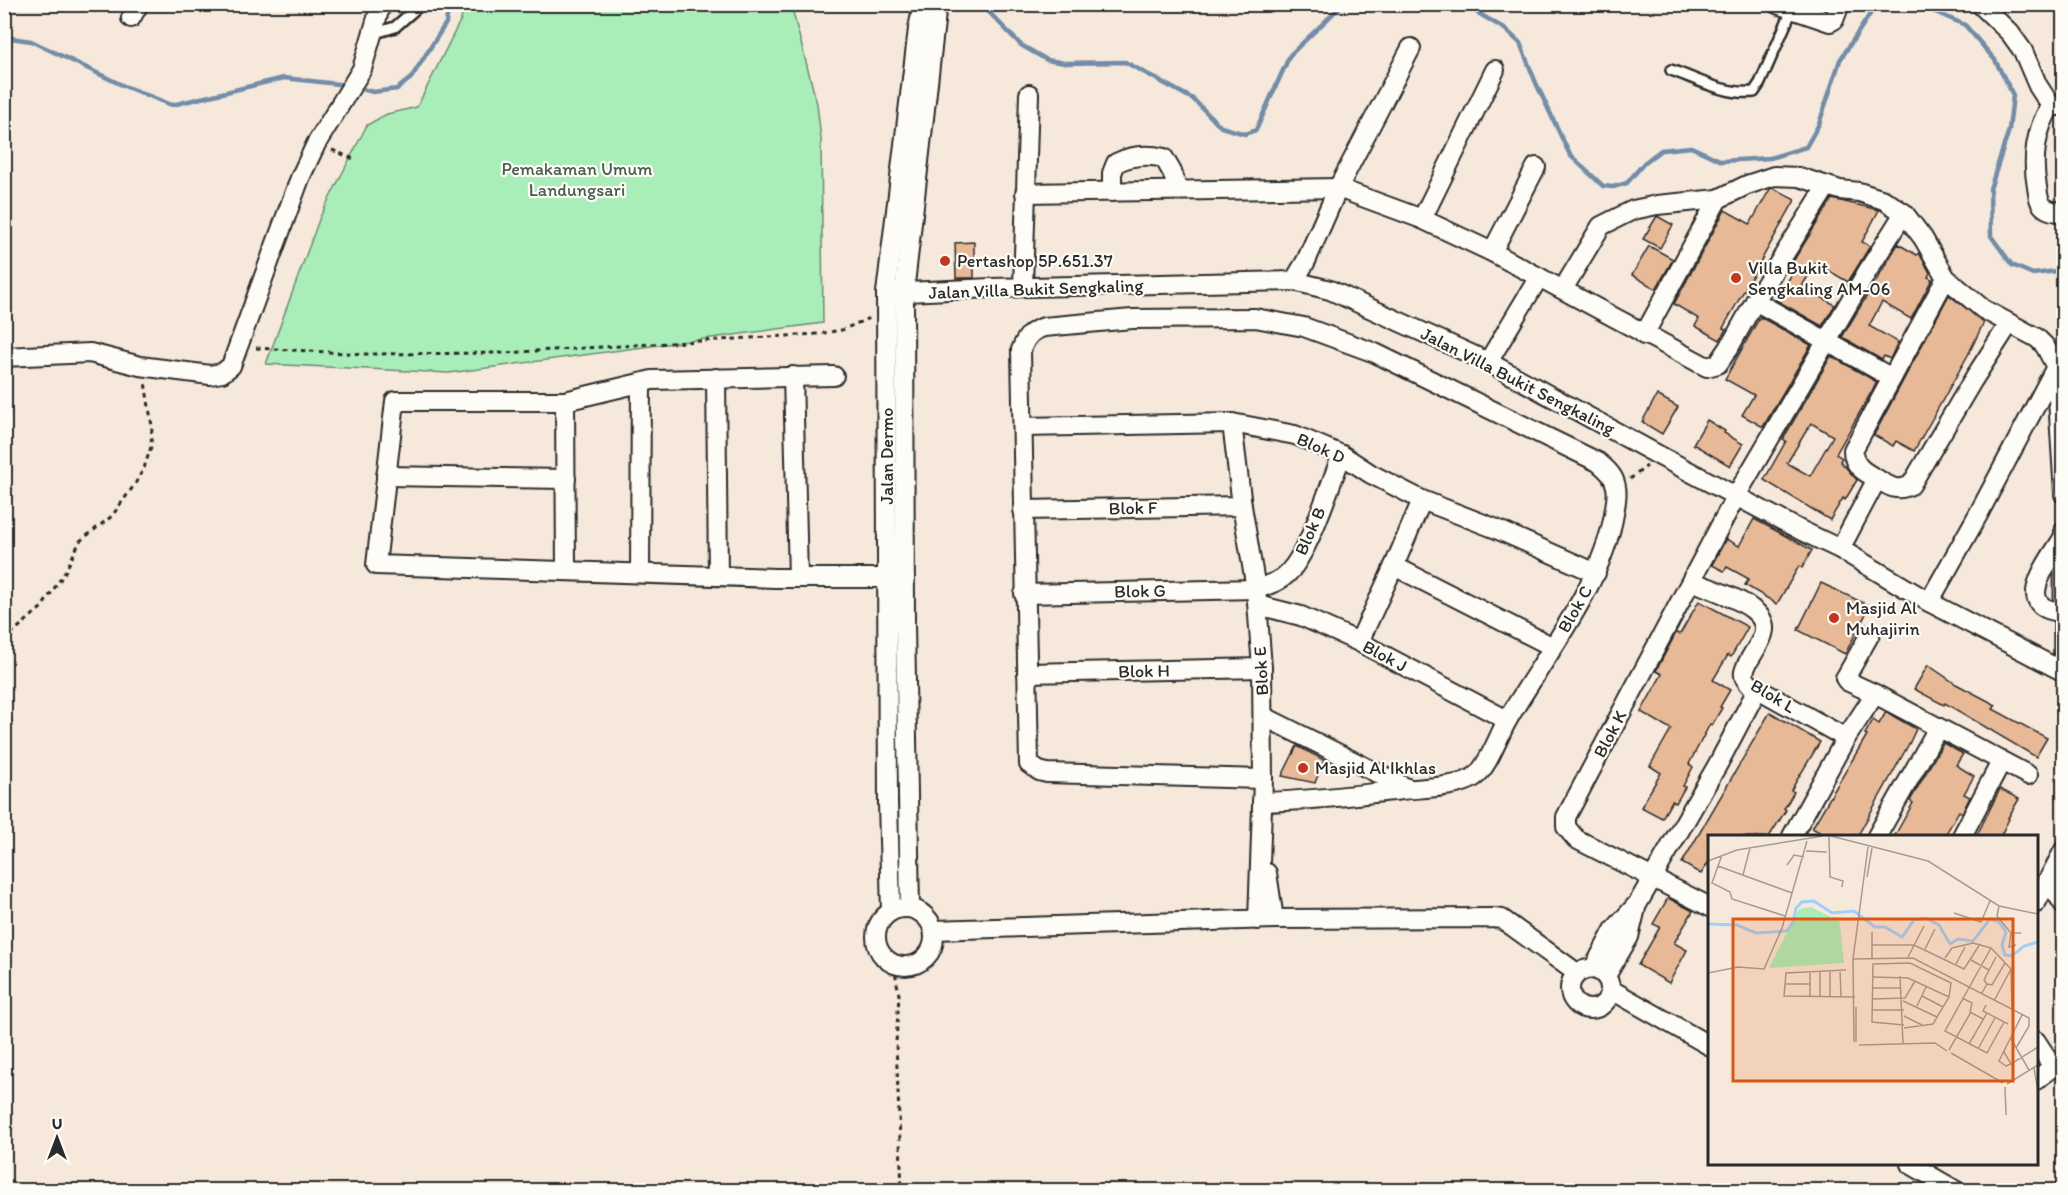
<svg xmlns="http://www.w3.org/2000/svg" width="2068" height="1195" font-family="Itim,sans-serif">
<style>
.green{fill:#a9eeb9;stroke:#6a8c72;stroke-width:1.5}
.lines{fill:none;stroke-linecap:round;stroke-linejoin:round}
.stream{stroke:#718da8;stroke-width:4.5}
.building{fill:#e7b997;stroke:#2b2b2b;stroke-width:1.5;fill-rule:evenodd}
.lane-casing{stroke:#2b2b2b;stroke-width:14}
.street-casing{stroke:#2b2b2b;stroke-width:22}
.path{stroke:#2b2b2b;stroke-width:3;stroke-dasharray:4.5 4.5;stroke-linecap:butt}
.lane{stroke:#fdfcf7;stroke-width:9}
.street{stroke:#fdfcf7;stroke-width:18}
.poi-dot{fill:#c8321e;stroke:#fdfcf7;stroke-width:2}
.labels{text-anchor:middle;stroke-width:4.5;stroke-linejoin:round;paint-order:stroke}
.park-label{font-size:18px;fill:#4a5c4e;stroke:#fdfcf7}
.poi-label{font-size:18px;fill:#2b2b2b;stroke:#fdfcf7;text-anchor:start}
.street-label{font-size:18px;fill:#2b2b2b;stroke:#fdfcf7}
.inset-river{fill:none;stroke:#a0cffb;stroke-width:3}
.inset-road{fill:none;stroke:#a59c94;stroke-width:1.5}
.view{fill:#df570e;fill-opacity:0.15;stroke:#df570e;stroke-width:3}
.inset-edge{fill:none;stroke:#2b2b2b;stroke-width:3}
</style>
<rect width="100%" height="100%" fill="#f6e8da"/>
<filter id="ink" filterUnits="userSpaceOnUse"><feTurbulence type="fractalNoise" baseFrequency=".0167" numOctaves="2"/><feDisplacementMap in="SourceGraphic" scale="12" xChannelSelector="R" yChannelSelector="G"/><feConvolveMatrix kernelMatrix="1 2 1 2 8 2 1 2 1" color-interpolation-filters="sRGB"/></filter>
<g filter="url(#ink)">
<!-- green -->
<polygon class="green" points="464,5 791,5 817,104 821,139 823,323 449,373 266,364 320,217 367,125 387,114 417,107 462,17"/>
<g class="lines">
<!-- stream -->
<g class="stream">
<polyline points="981,4 1021,45 1047,60 1065,63 1125,62 1193,99 1221,127 1245,134 1256,130 1290,55 1340,7 1347,4"/>
<polyline points="1463,4 1505,29 1520,43 1536,83 1570,155 1603,186 1613,187 1627,183 1644,163 1661,150 1691,147 1722,161 1770,158 1806,147 1819,124 1840,60 1872,11 1890,4"/>
<polyline points="1917,4 1965,25 1995,60 2013,95 2009,130 1990,189 1991,236 2012,265 2033,274 2064,270"/>
<polyline points="4,37 31,41 124,86 172,105 284,78 347,85"/>
<polyline points="355,87 373,92 397,89 411,78 446,23 449,4"/>
</g>
</g>
<!-- building -->
<g class="building">
<polygon points="1773,188 1795,200 1723,328 1726,329 1720,340 1695,326 1699,319 1674,304 1725,210 1750,224 1770,189"/>
<polygon points="1832,199 1879,210 1862,242 1870,246 1848,282 1816,263 1802,286 1835,305 1822,326 1776,300 1792,274 1787,271"/>
<polygon points="1657,216 1673,225 1660,248 1643,239"/>
<polygon points="974,242 974,278 956,278 955,243"/>
<polygon points="1898,244 1917,255 1919,253 1930,273 1928,277 1932,279 1911,319 1882,302 1869,326 1898,342 1890,359 1884,356 1882,360 1842,337"/>
<polygon points="1649,246 1673,259 1656,289 1632,275"/>
<polygon points="1949,295 1984,322 1968,355 1914,451 1896,441 1893,446 1874,435"/>
<polygon points="1760,317 1811,345 1763,427 1742,415 1754,395 1725,379"/>
<path d="M1831,356L1877,382L1836,454L1842,458L1840,461L1857,480L1845,500L1843,498L1830,520L1764,480L1786,441L1783,439ZM1811,423L1833,436L1810,476L1787,463Z"/>
<polygon points="1657,395 1678,407 1662,434 1642,422"/>
<polygon points="1707,420 1725,431 1724,433 1743,444 1730,466 1693,444"/>
<polygon points="1754,519 1812,550 1802,568 1799,566 1777,604 1745,585 1749,579 1727,567 1724,571 1712,565 1726,539 1739,546"/>
<polygon points="1821,583 1870,606 1845,654 1798,630"/>
<polygon points="1699,601 1748,627 1731,657 1728,655 1713,680 1730,690 1720,707 1722,708 1712,725 1710,724 1689,764 1693,767 1683,786 1685,787 1676,803 1672,801 1662,818 1641,807 1661,773 1650,766 1671,729 1641,712 1662,674 1656,671 1676,633 1680,634"/>
<polygon points="1928,665 1956,684 1996,705 1993,709 2047,738 2036,757 1945,703 1944,705 1914,689"/>
<polygon points="1770,712 1820,742 1791,790 1794,792 1784,809 1786,810 1769,837 1710,837 1710,860 1701,874 1682,863"/>
<polygon points="1886,712 1916,729 1910,742 1857,837 1828,837 1812,828 1867,735 1865,734 1873,720 1879,724"/>
<polygon points="1943,743 1963,754 1956,765 1974,776 1964,794 1970,797 1962,813 1959,811 1944,837 1894,837 1913,803 1910,801"/>
<polygon points="1297,746 1324,760 1315,783 1282,776"/>
<polygon points="2000,789 2019,799 2008,818 2009,819 2000,837 1976,837"/>
<polygon points="1668,898 1693,911 1674,943 1687,950 1669,983 1638,965 1660,927 1653,924"/>
</g>
<g class="lines">
<!-- lane casing -->
<g class="lane-casing">
<g id="lane">
<polyline points="372,34 395,27 421,4"/>
<path d="M1671,70C1697,79 1725,95 1754,92L1760,83L1792,10"/>
</g>
</g>
<!-- street casing -->
<g class="street-casing">
<g id="street">
<polyline points="1777,4 1830,22 1834,20 1840,4"/>
<polyline points="1980,4 2010,33 2023,51 2038,86 2051,106 2064,106"/>
<polyline points="131,18 139,4"/>
<path d="M2051,106C2035,130 2032,160 2037,187C2038,193 2038,200 2042,205C2046,210 2052,211 2058,212L2064,209"/>
<path d="M1112,192V173L1116,163C1132,155 1147,154 1164,158L1172,172L1178,190"/>
<polyline points="1025,193 1338,188 1422,219 1492,252 1707,367 1718,364 1729,348 1755,301 1827,186"/>
<polyline points="1422,219 1495,70"/>
<polyline points="1492,252 1536,167"/>
<polyline points="1294,281 1306,261 1338,188 1411,48"/>
<polyline points="1023,287 1029,94"/>
<polyline points="1563,289 1601,226 1633,210 1657,205 1718,199 1747,185 1774,176 1799,177 1840,190 1859,192 1884,200 1904,213 1923,238 1946,278 1983,309 2037,338 2045,346 2056,367 2064,494"/>
<polyline points="886,293 991,288 1294,281 1330,290 1488,362 1660,456 1802,531 1840,549 1929,602 2064,672"/>
<polyline points="1755,301 1892,378"/>
<polyline points="1644,335 1718,199"/>
<polyline points="4,357 90,353 140,366 210,375 222,373 231,366 300,178 316,144 362,69 381,4"/>
<polyline points="1488,362 1539,277"/>
<polyline points="793,376 798,578"/>
<polyline points="834,376 652,380 565,401 395,401 376,565 775,578 905,578"/>
<polyline points="716,378 718,576"/>
<polyline points="565,401 566,571"/>
<polyline points="1232,423 1242,506 1256,589 1262,668 1263,779 1258,920"/>
<polyline points="1023,427 1232,423 1295,435 1342,455 1371,474 1422,500 1494,528 1596,573"/>
<polyline points="386,476 566,479"/>
<path d="M1877,479C1890,487 1897,492 1911,485L1973,380L2009,324"/>
<polyline points="1023,510 1242,506"/>
<path d="M1840,549L1877,479C1864,472 1853,466 1853,450L1946,278"/>
<polyline points="1394,566 1553,647"/>
<polyline points="640,573 641,383"/>
<path d="M1692,581C1710,589 1737,597 1752,609C1781,630 1749,651 1744,672C1743,677 1746,680 1749,684L1846,738"/>
<path d="M1024,594L1256,589C1268,585 1280,582 1289,572C1311,548 1329,486 1342,455"/>
<polyline points="1929,602 1979,513 2056,367"/>
<polyline points="1258,605 1301,616 1359,642 1507,720"/>
<path d="M2063,612C2010,609 2049,561 2063,538"/>
<polyline points="1870,634 1847,675 1845,678 1847,681 1875,694 2028,775"/>
<polyline points="1359,642 1394,566 1422,500"/>
<polyline points="2063,672 2064,531"/>
<polyline points="1027,673 1262,668"/>
<polyline points="1263,716 1409,789"/>
<path d="M1262,802C1309,801 1356,795 1402,790C1421,788 1458,788 1474,777C1488,768 1499,734 1508,719C1544,657 1602,585 1614,514C1615,506 1618,495 1616,487C1614,475 1607,470 1598,462L1375,353L1304,327L1255,318L1132,319L1044,327C1031,331 1026,337 1021,350L1029,764L1039,771L1047,773L1263,779"/>
<polyline points="1792,836 1846,738 1875,694"/>
<polyline points="1877,836 1938,728"/>
<polyline points="1962,836 2001,762"/>
<polyline points="1267,873 1274,919"/>
<polyline points="2048,880 2064,905"/>
<polyline points="2036,903 2064,850"/>
<polyline points="1710,907 1576,839 1566,827 1566,817 1736,496 1867,272 1904,213"/>
<circle cx="905" cy="937" r="29"/>
<polyline points="910,908 905,624 904,293 937,4"/>
<polyline points="891,911 888,803 886,293 918,29 923,4"/>
<polyline points="934,930 1274,919 1493,918 1502,919 1577,973"/>
<circle cx="1590" cy="989" r="20"/>
<polyline points="1593,969 1614,930 1638,903 1718,764 1757,690"/>
<polyline points="1606,976 1629,937 1636,908"/>
<polyline points="1610,989 1710,1046"/>
<polyline points="2036,1041 2053,1067 2064,1061"/>
<polyline points="2036,1080 2053,1067"/>
<polyline points="1910,1164 1955,1190"/>
<polyline points="2063,1190 2064,1190"/>
</g>
</g>
<!-- path -->
<g class="path">
<polyline points="332,150 354,159"/>
<polyline points="256,348 366,354 503,353 818,334 842,330 869,318"/>
<polyline points="1630,479 1647,466"/>
<polyline points="4,640 42,607 65,572 80,541 112,516 135,484 144,468 151,447 152,426 145,382"/>
<polyline points="894,965 899,995 896,1043 902,1190"/>
</g>
<!-- lane -->
<use href="#lane" class="lane"/>
<!-- street -->
<use href="#street" class="street"/>
</g>
</g>
<!-- markers -->
<g class="poi-dot">
<circle cx="945" cy="261" r="6"/>
<circle cx="1736" cy="278" r="6"/>
<circle cx="1834" cy="618" r="6"/>
<circle cx="1303" cy="768" r="6"/>
</g>
<g class="labels">
<!-- park labels -->
<g class="park-label">
<text x="577" y="175">Pemakaman Umum<tspan x="577" dy="21">Landungsari</tspan></text>
</g>
<!-- poi labels -->
<g class="poi-label">
<text x="957" y="267">Pertashop 5P.651.37</text>
<text x="1748" y="274">Villa Bukit<tspan x="1748" dy="21">Sengkaling AM-06</tspan></text>
<text x="1846" y="614">Masjid Al<tspan x="1846" dy="21">Muhajirin</tspan></text>
<text x="1315" y="774">Masjid Al Ikhlas</text>
</g>
<!-- street labels -->
<g class="street-label">
<text transform="translate(1036 289) rotate(-2)" y="6">Jalan Villa Bukit Sengkaling</text>
<text transform="translate(1518 381) rotate(27)" y="6">Jalan Villa Bukit Sengkaling</text>
<text transform="translate(1321 448) rotate(24)" y="6">Blok D</text>
<text transform="translate(887 456) rotate(-90)" y="6">Jalan Dermo</text>
<text transform="translate(1133 508) rotate(-1)" y="6">Blok F</text>
<text transform="translate(1310 531) rotate(-66)" y="6">Blok B</text>
<text transform="translate(1140 591) rotate(-1)" y="6">Blok G</text>
<text transform="translate(1575 609) rotate(-60)" y="6">Blok C</text>
<text transform="translate(1385 656) rotate(28)" y="6">Blok J</text>
<text transform="translate(1144 671) rotate(-1)" y="6">Blok H</text>
<text transform="translate(1261 671) rotate(-93)" y="6">Blok E</text>
<text transform="translate(1773 696) rotate(31)" y="6">Blok L</text>
<text transform="translate(1610 734) rotate(-62)" y="6">Blok K</text>
</g>
</g>
<!-- overview -->
<g transform="translate(1708 835)">
<rect width="330" height="330" fill="#f6e8da"/>
<path d="M103,72L123,82H131L136,128L61,133L91,74Z" fill="#a9eeb9"/>
<path class="inset-river" d="M0,89L29,90L48,98L79,96L85,87L88,73L94,67L106,66L124,78L146,76L167,92H177L194,102L206,85L218,83L231,90L242,109L250,104L265,106L282,84L291,87L298,97L294,110L297,120L304,121L316,111L330,107"/>
<path class="inset-road" d="M121,1L122,42L135,46L134,52M123,1L220,26L291,71L330,79M98,16L119,17M14,20L10,31L84,58M0,26L29,15L115,1M79,30L86,20L96,22M10,31L4,48L22,57L24,64L77,81M35,40L42,13M159,42L164,13M291,71L289,81L303,98H313M246,78L273,87L282,66M303,98L301,112L308,110M164,110H206L256,134L272,109M283,113L237,196L279,218L296,187M217,114L227,94M200,122L216,91M164,123V97M237,123L244,113L265,108L283,113L303,134L304,175M145,124L205,123L321,183V191L308,213M263,125L281,135M248,129L257,112M122,135V162M132,135L133,162M138,135L78,138L76,161L147,162M0,138L30,132L56,134L74,93L99,6M102,138V161M192,141L195,209M164,142L200,143L241,162M77,149H102M279,149L284,150L297,128M164,153H193M274,158L279,149L276,145L288,122M214,161L235,172M112,162V136M254,163L264,168L262,177L275,184M164,164L197,163L207,146M195,166L229,182M286,166L303,134M278,170L275,176L300,189M209,171L218,152M148,172V207M164,175H196M196,181L214,190M196,193L225,189L241,162L243,148L202,128L165,129L164,187L196,190M303,204L321,235M146,207L145,124L160,12M261,209L279,178M151,210L227,208L239,216M270,214L287,183M241,215L263,177M296,217L303,229L330,212M243,218L295,248M303,229L298,231L291,226L314,180M326,233L330,257M299,249L330,230M297,252L298,280"/>
<path class="view" d="M25,84H305V246H25Z"/>
<rect width="330" height="330" class="inset-edge"/>
</g>
<!-- margin -->
<rect width="2068" height="1195" fill="none" stroke="#fdfcf7" stroke-width="24"/>
<rect x="12" y="12" width="2044" height="1171" fill="none" stroke="#2b2b2b" stroke-width="2" filter="url(#ink)"/>
<!-- north arrow -->
<g transform="translate(57 1138)" stroke="#fdfcf7" stroke-width="4.5" paint-order="stroke">
<path d="M0-4.5L10 22L0 15L-10 22Z" fill="#2b2b2b"/>
<text y="-9" font-size="16" font-weight="bold" text-anchor="middle" fill="#2b2b2b">U</text>
</g>
</svg>
